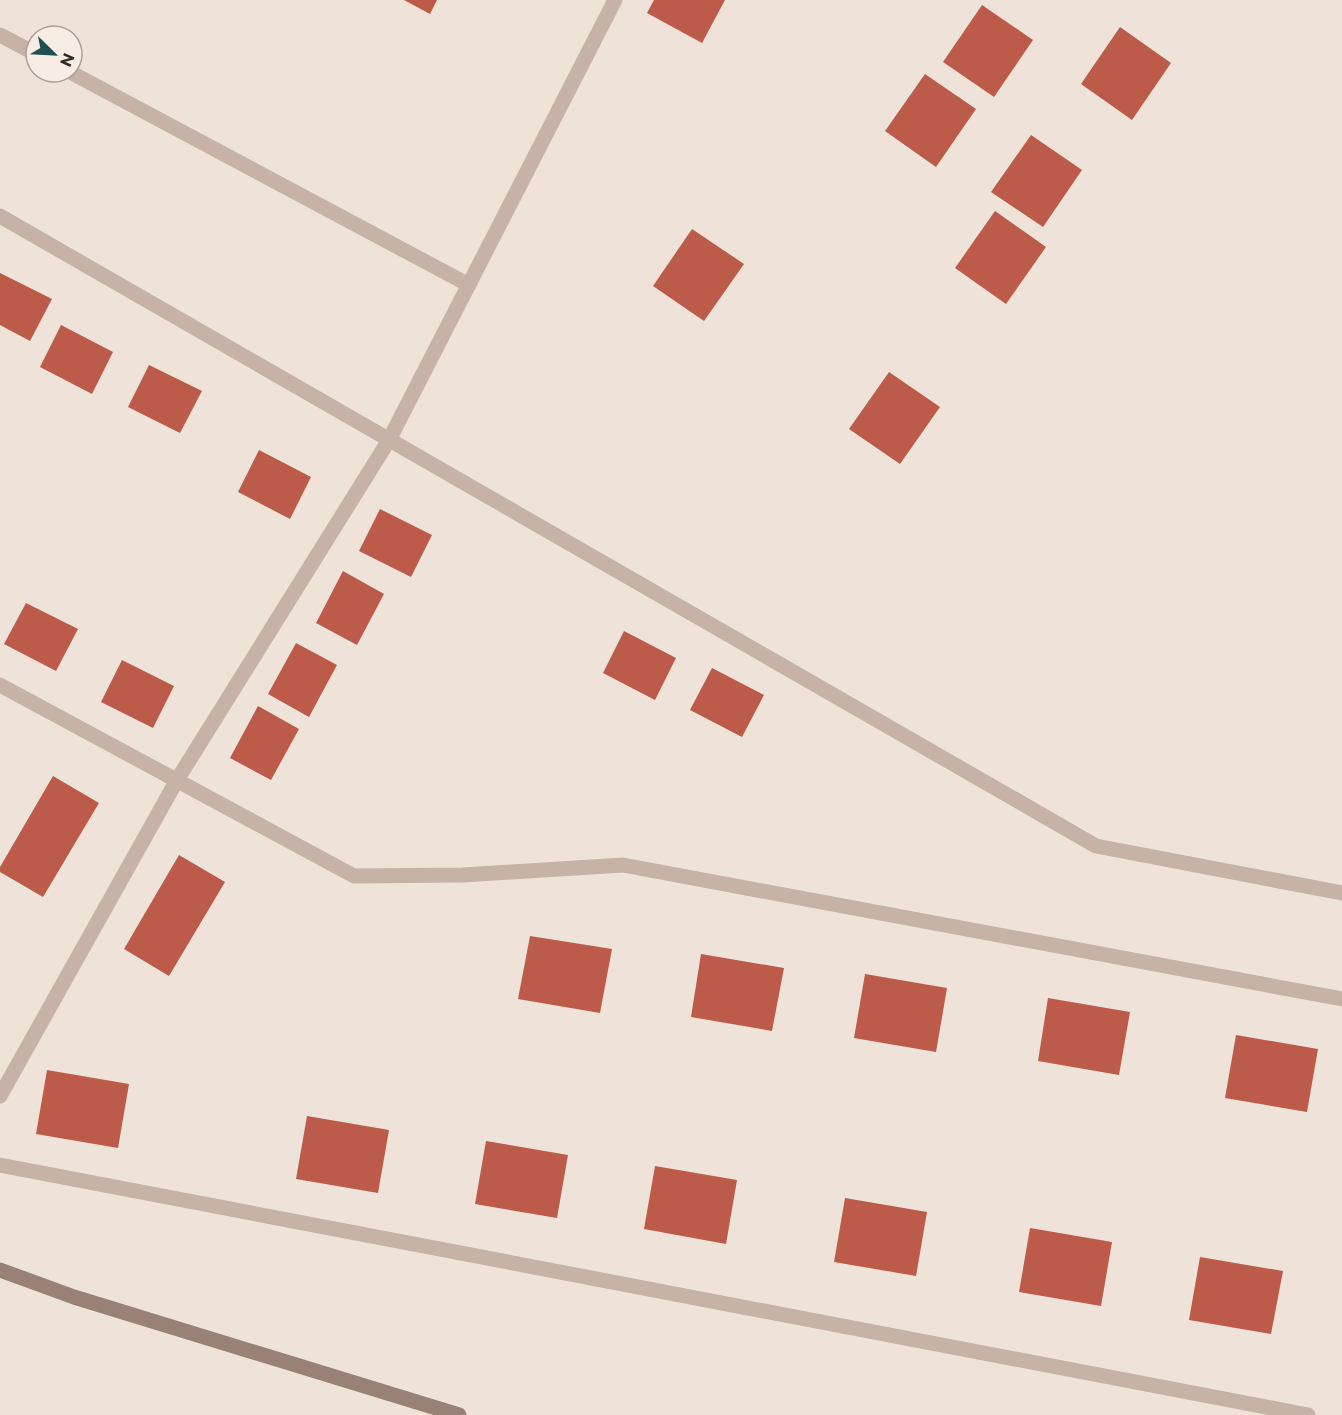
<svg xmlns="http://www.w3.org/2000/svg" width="1342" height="1415" font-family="Montserrat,sans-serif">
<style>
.building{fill:#bc5b49}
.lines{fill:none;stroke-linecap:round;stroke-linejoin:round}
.street{stroke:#c6b2a6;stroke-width:15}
.secondary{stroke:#998178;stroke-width:15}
</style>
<rect width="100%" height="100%" fill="#efe3d9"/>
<!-- building -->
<g class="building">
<polygon points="404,0 437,0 430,14"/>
<polygon points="654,0 725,0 702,43 647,13"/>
<polygon points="982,5 1033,40 994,97 943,62"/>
<polygon points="1120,27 1171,63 1132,120 1081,84"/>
<polygon points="925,74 976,109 936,167 885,131"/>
<polygon points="1031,135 1082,170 1043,227 991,192"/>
<polygon points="995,211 1046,247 1006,304 955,268"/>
<polygon points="692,229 744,264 704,321 653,286"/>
<polygon points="0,273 52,299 30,341 0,325"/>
<polygon points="61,325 113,352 92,394 40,367"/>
<polygon points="149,365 202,391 180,433 128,407"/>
<polygon points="889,372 940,407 900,464 849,429"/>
<polygon points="259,450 311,477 290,519 238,492"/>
<polygon points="380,509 432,535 411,577 359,551"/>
<polygon points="343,571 384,594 357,645 316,623"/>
<polygon points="26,603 78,629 56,671 4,644"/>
<polygon points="624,631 676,658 655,700 603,673"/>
<polygon points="296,643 337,665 309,717 268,694"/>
<polygon points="122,660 174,686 153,728 101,702"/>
<polygon points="712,668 764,695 742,737 690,710"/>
<polygon points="258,706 299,729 271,780 230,758"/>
<polygon points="53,776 99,803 43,897 0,872 0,867"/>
<polygon points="179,855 225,882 169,976 124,949"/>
<polygon points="530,936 612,949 600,1013 518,999"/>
<polygon points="701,954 784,968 772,1031 691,1017"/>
<polygon points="865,974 947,988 936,1052 854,1038"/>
<polygon points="1048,998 1130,1012 1119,1075 1038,1061"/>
<polygon points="1236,1035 1318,1049 1307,1112 1225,1098"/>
<polygon points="47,1070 129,1084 118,1148 36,1134"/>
<polygon points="307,1116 389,1130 378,1193 296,1179"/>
<polygon points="486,1141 568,1155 557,1218 475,1204"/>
<polygon points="655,1166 737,1180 726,1244 644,1229"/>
<polygon points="845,1198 927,1212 916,1276 834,1262"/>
<polygon points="1030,1228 1112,1242 1101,1306 1019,1292"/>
<polygon points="1200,1257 1283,1271 1271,1334 1189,1320"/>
</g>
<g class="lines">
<!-- street -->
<g class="street">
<polyline points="0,35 36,54"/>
<polyline points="70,72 469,285"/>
<polyline points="0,216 1096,846 1342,893"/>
<polyline points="0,685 354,876 463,875 623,865 1342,999"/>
<polyline points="0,1096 177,780 389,440 615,0"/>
<polyline points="0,1165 1308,1415"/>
</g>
<!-- secondary -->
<polyline class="secondary" points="0,1270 74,1297 459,1415"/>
</g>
<!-- north arrow -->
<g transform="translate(54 54) rotate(114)"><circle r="28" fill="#f7ede5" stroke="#a89f99" stroke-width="1.5"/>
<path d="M0-4.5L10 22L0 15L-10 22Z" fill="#1f504f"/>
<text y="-9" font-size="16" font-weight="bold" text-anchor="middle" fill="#322926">N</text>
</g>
</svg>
